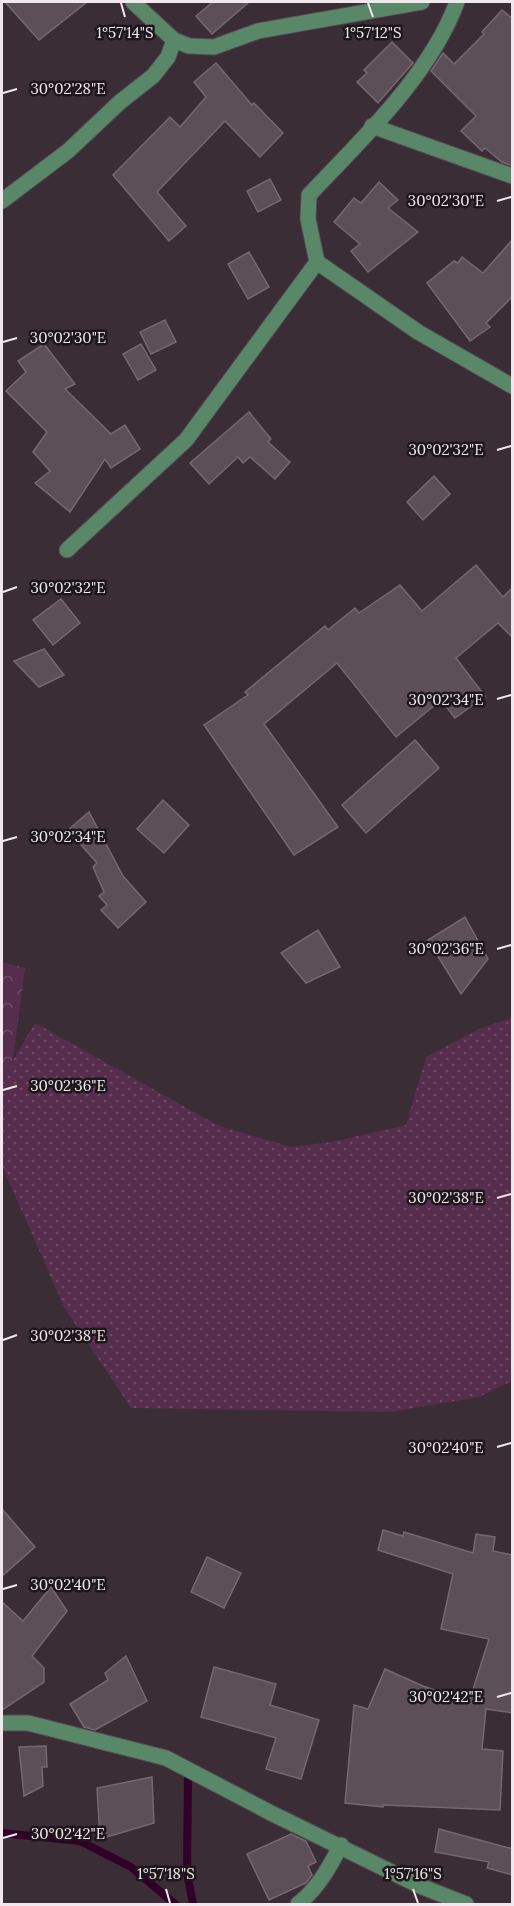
<svg xmlns="http://www.w3.org/2000/svg" width="514" height="1906" font-family="Lora,serif">
<style>
.grass{fill:url(#grass-dots)}
.forest{fill:url(#forest-crowns)}
.lines{fill:none;stroke-linecap:round;stroke-linejoin:round}
.stream{stroke:#310028;stroke-width:8}
.building{fill:#5d4f58;stroke:#766771;stroke-width:1.5}
.minor-casing{stroke:#574b53;stroke-width:17}
.minor{stroke:#588868;stroke-width:15}
.ticks{fill:none;stroke:#f1e8ee;stroke-width:2}
.ticks-label{font-size:15px;text-anchor:middle;fill:#f1e8ee;stroke:#1d171b;stroke-width:5;stroke-linejoin:round;paint-order:stroke}
</style>
<defs>
<pattern id="grass-dots" width="8" height="8" patternUnits="userSpaceOnUse" patternTransform="scale(1.5)"><rect width="8" height="8" fill="#562d4c"/><path d="M2 2h.1M6 6h.1" fill="none" stroke="#6f4b66" stroke-width="1.8" stroke-linecap="round"/></pattern>
<pattern id="forest-crowns" width="20" height="18" patternUnits="userSpaceOnUse" patternTransform="scale(1.5)"><rect width="20" height="18" fill="#562d4c"/><path d="M2 6a3 3 0 1 1 6 0M12 15a3 3 0 1 1 6 0" fill="none" stroke="#6f4b66"/></pattern>
</defs>
<rect width="100%" height="100%" fill="#3a2d36"/>
<!-- grass -->
<polygon class="grass" points="512,1018 512,1381 479,1397 390,1412 131,1408 64,1307 2,1166 2,1079 35,1023 219,1126 291,1147 331,1142 406,1125 426,1057 479,1029"/>
<!-- forest -->
<polygon class="forest" points="2,962 25,968 13,1059 2,1079"/>
<g class="lines">
<!-- stream -->
<g class="stream">
<polyline points="188,1775 187,1873 193,1904"/>
<polyline points="2,1833 80,1841 131,1867 175,1904"/>
</g>
</g>
<!-- building -->
<g class="building">
<polygon points="5,2 87,2 39,40"/>
<polygon points="213,2 249,2 212,34 196,16"/>
<polygon points="502,10 513,19 513,166 502,162 485,148 482,151 461,131 476,116 431,71 443,53 454,64 484,34 482,32"/>
<polygon points="392,42 413,63 378,103 357,82 367,73 364,70"/>
<polygon points="216,63 252,105 254,103 283,133 260,157 225,121 157,192 186,226 169,241 113,175 170,117 180,127 206,97 194,82"/>
<polygon points="270,179 281,200 258,212 247,191"/>
<polygon points="379,182 398,200 388,208 418,232 368,272 351,251 360,244 334,222 354,198 361,203"/>
<polygon points="513,239 513,296 486,323 490,327 470,341 427,283 454,261 458,263 462,257 483,273"/>
<polygon points="249,252 269,287 248,299 228,264"/>
<polygon points="165,320 176,342 151,354 140,332"/>
<polygon points="44,344 75,384 65,389 111,434 125,425 140,449 111,468 105,459 70,512 35,483 50,471 33,452 47,432 6,391 26,372 18,361"/>
<polygon points="141,344 156,370 138,380 123,354"/>
<polygon points="249,412 271,439 268,442 290,462 275,479 250,457 243,463 238,457 209,484 190,463"/>
<polygon points="434,476 450,494 423,520 407,502"/>
<polygon points="476,565 503,597 513,587 513,638 498,623 456,658 485,696 455,718 441,700 396,737 337,663 264,724 338,827 294,855 204,725 248,695 245,692 325,626 328,630 355,608 359,613 400,585 422,611"/>
<polygon points="61,599 80,623 53,645 33,620"/>
<polygon points="44,649 64,675 39,687 14,661"/>
<polygon points="415,740 439,768 366,833 342,805"/>
<polygon points="163,800 189,825 164,853 137,829"/>
<polygon points="89,812 123,876 146,902 118,928 101,910 107,905 99,896 104,892 93,867 97,863 68,830"/>
<polygon points="465,917 488,959 461,994 428,940"/>
<polygon points="318,930 340,967 306,983 281,953"/>
<polygon points="2,1509 35,1547 2,1576"/>
<polygon points="383,1530 403,1536 404,1532 473,1553 476,1534 495,1537 493,1551 513,1555 513,1713 486,1709 482,1749 503,1751 500,1810 383,1805 383,1807 345,1803 354,1705 368,1709 385,1669 423,1686 469,1702 489,1639 441,1629 453,1574 378,1550"/>
<polygon points="207,1557 241,1573 224,1608 191,1592"/>
<polygon points="51,1587 67,1611 32,1656 44,1668 44,1682 2,1710 2,1602 23,1621"/>
<polygon points="126,1656 147,1701 95,1730 84,1727 70,1704 108,1680 105,1673"/>
<polygon points="214,1667 276,1684 270,1705 319,1720 301,1779 266,1769 276,1738 201,1717"/>
<polygon points="46,1746 47,1767 42,1767 43,1786 24,1796 19,1747"/>
<polygon points="152,1777 154,1823 100,1839 97,1788"/>
<polygon points="439,1829 513,1849 513,1875 487,1868 489,1862 435,1852"/>
<polygon points="291,1834 306,1841 316,1862 308,1866 312,1875 306,1883 269,1900 247,1854"/>
</g>
<g class="lines">
<!-- minor casing -->
<g class="minor-casing">
<g id="minor">
<polyline points="133,2 174,40 189,46 214,47 258,31 422,2"/>
<polyline points="372,126 512,176"/>
<polyline points="2,201 68,151 120,102 153,76 168,57 174,40"/>
<polyline points="317,262 418,332 512,386"/>
<path d="M67,550L186,440L317,262L308,219L309,195C363,138 430,75 457,2"/>
<polyline points="2,1723 28,1723 166,1758 271,1813 420,1886 466,1904"/>
<path d="M298,1904C318,1888 329,1868 341,1845"/>
</g>
</g>
<!-- minor -->
<use href="#minor" class="minor"/>
</g>
<!-- ticks -->
<path class="ticks" d="M121,3L125,17M368,3L373,17M3,93L17,89M497,201L511,197M3,342L17,338M497,450L511,446M3,592L17,587M497,699L511,695M3,841L17,837M497,949L511,945M3,1090L17,1086M497,1198L511,1194M3,1340L17,1335M497,1447L511,1443M3,1589L17,1585M497,1697L511,1693M3,1838L17,1834M166,1889L170,1903M413,1889L418,1903"/>
<g class="ticks-label">
<text x="125" y="38">1°57'14"S</text>
<text x="373" y="38">1°57'12"S</text>
<text x="68" y="94">30°02'28"E</text>
<text x="446" y="206">30°02'30"E</text>
<text x="68" y="343">30°02'30"E</text>
<text x="446" y="455">30°02'32"E</text>
<text x="68" y="593">30°02'32"E</text>
<text x="446" y="705">30°02'34"E</text>
<text x="68" y="842">30°02'34"E</text>
<text x="446" y="954">30°02'36"E</text>
<text x="68" y="1091">30°02'36"E</text>
<text x="446" y="1203">30°02'38"E</text>
<text x="68" y="1341">30°02'38"E</text>
<text x="446" y="1453">30°02'40"E</text>
<text x="68" y="1590">30°02'40"E</text>
<text x="446" y="1702">30°02'42"E</text>
<text x="68" y="1839">30°02'42"E</text>
<text x="166" y="1879">1°57'18"S</text>
<text x="413" y="1879">1°57'16"S</text>
</g>
<!-- border -->
<rect width="514" height="1906" fill="none" stroke="#f1e8ee" stroke-width="6"/>
</svg>
